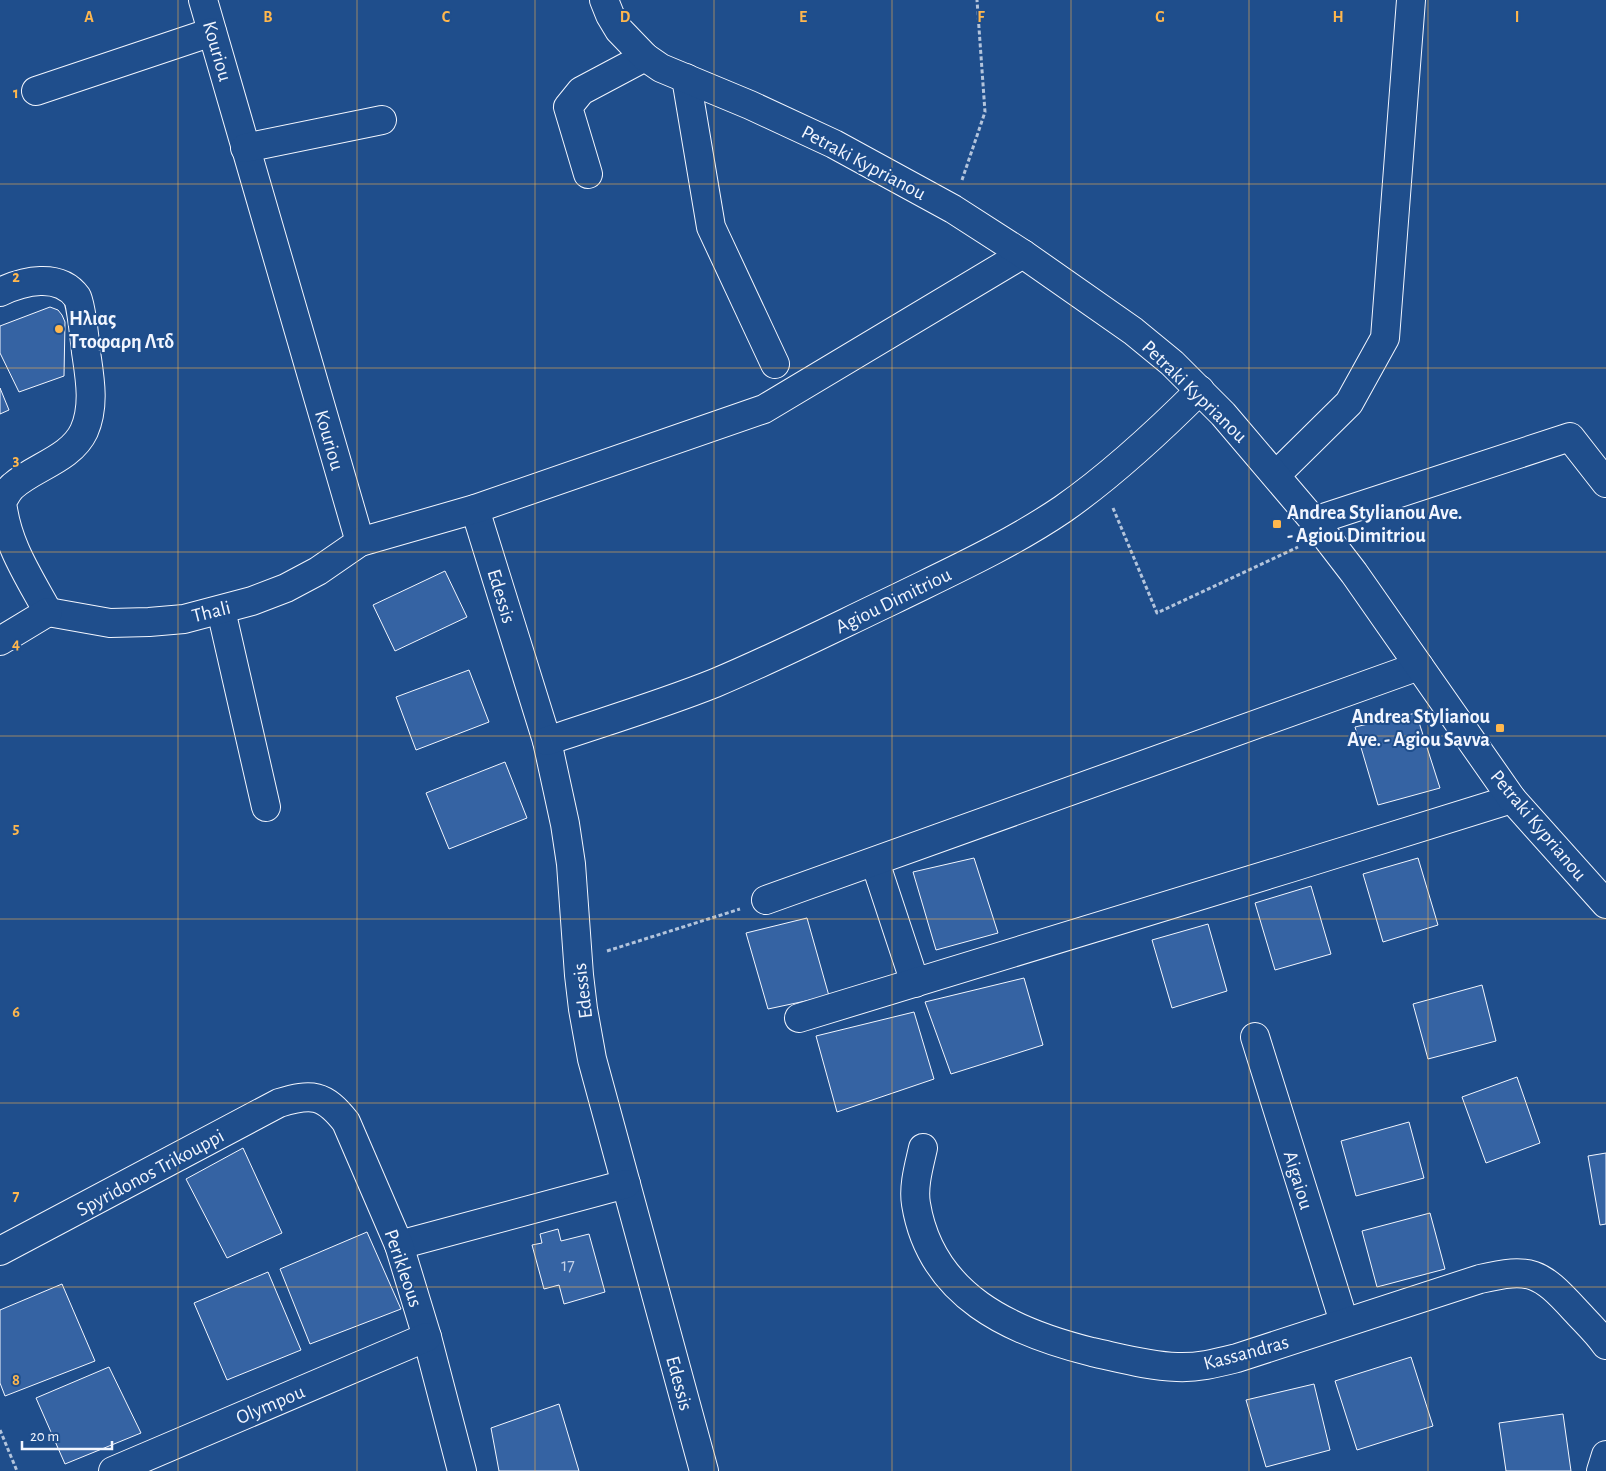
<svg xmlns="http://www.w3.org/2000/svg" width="1606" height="1471" font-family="'Alegreya Sans',sans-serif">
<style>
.building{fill:#3563a3;stroke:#f2f6ff}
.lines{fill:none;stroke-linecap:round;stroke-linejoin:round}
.minor-casing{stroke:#f2f6ff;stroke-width:30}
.major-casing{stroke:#f2f6ff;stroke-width:30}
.path{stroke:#b3c4dc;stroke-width:3;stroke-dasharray:4 2.5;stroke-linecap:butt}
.minor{stroke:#1f4e8c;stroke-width:28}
.major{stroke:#1f4e8c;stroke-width:28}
.grid{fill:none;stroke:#ffb74d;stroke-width:1;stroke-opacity:0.55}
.poi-dot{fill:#ffb74d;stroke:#1f4e8c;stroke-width:2}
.labels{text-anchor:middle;stroke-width:4;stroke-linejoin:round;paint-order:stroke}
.number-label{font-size:18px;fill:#c3d1e8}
.street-label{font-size:20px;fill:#f2f6ff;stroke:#1f4e8c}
.poi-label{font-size:20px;font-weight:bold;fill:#f2f6ff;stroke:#1f4e8c;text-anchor:start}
.grid-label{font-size:16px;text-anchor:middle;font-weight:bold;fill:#ffb74d;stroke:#1f4e8c;stroke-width:4;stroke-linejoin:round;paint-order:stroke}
</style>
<rect width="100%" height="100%" fill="#1f4e8c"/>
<!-- building -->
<g class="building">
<polygon points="50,307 58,310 62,315 65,322 64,376 19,392 0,353 0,326"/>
<polygon points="0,388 9,410 0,414"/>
<polygon points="445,571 467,617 395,651 373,605"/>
<polygon points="469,670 489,722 416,750 396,697"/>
<polygon points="1416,713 1440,788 1378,805 1355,727"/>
<polygon points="505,762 527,818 449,849 426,793"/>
<polygon points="974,858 998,933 936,950 913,872"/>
<polygon points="1418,858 1438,925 1383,942 1363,874"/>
<polygon points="1311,886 1331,954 1275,970 1255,903"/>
<polygon points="807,918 829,996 768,1009 746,933"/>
<polygon points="1208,924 1227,991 1172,1008 1152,940"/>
<polygon points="1024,978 1043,1045 951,1074 925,1002"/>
<polygon points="1482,985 1496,1041 1428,1059 1413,1004"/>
<polygon points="914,1012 934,1079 837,1112 816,1036"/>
<polygon points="1517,1077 1540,1143 1486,1163 1462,1097"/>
<polygon points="1409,1122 1424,1178 1356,1196 1341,1141"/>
<polygon points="243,1148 282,1233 227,1258 186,1179"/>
<polygon points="1606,1153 1606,1224 1600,1225 1588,1156"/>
<polygon points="1430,1213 1445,1269 1377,1287 1362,1231"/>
<polygon points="558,1229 561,1241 589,1234 605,1292 564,1304 559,1285 544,1289 532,1245 542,1243 540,1234"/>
<polygon points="367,1232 401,1309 310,1344 280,1269"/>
<polygon points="268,1272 301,1350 227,1380 194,1303"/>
<polygon points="62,1284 95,1361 5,1396 0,1383 0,1310"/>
<polygon points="1411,1357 1433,1426 1357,1450 1335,1381"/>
<polygon points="109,1367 141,1433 65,1464 36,1398"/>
<polygon points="1314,1384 1330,1450 1266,1467 1246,1400"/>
<polygon points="559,1404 579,1471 499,1471 491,1428"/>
<polygon points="1563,1414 1571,1471 1506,1471 1499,1423"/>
</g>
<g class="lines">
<!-- minor casing -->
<g class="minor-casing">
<g id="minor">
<polyline points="203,0 360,542"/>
<polyline points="686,78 711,227 775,364"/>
<polyline points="36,91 212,32"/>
<polyline points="245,148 382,120"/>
<polyline points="588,174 568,107 581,91 645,57"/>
<path d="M0,292C23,281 59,272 77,297C81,303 85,342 86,352C90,379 95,406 84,431C71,459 34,467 13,486C8,490 5,497 2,502C7,545 28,575 48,612"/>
<polyline points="1276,475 1349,403 1385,338 1411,0"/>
<polyline points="475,509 547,741 565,824 571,864 579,975 583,1009 592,1059 704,1471"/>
<polyline points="1314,521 1570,437 1606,483"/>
<polyline points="221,610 266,807"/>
<polyline points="48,612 110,623 149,622 184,619 252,601 286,588 318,571 360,542 475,509 764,409 1023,254"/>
<polyline points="0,641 48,612"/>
<path d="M547,741C603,722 660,705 715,683C775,658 834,628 893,600C950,572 1010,545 1063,509C1113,474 1157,433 1200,390"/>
<polyline points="875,862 915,983"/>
<polyline points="766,900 1419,666"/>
<polyline points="799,1018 1290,868 1512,799"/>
<polyline points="1255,1037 1344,1322"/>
<path d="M923,1148C919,1166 913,1186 916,1204C931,1296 1011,1332 1092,1352C1120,1358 1148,1366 1177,1367C1198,1368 1217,1363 1237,1358L1480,1279C1531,1267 1540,1272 1575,1310C1585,1321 1597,1332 1606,1345"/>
<polyline points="399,1245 626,1184"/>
<path d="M0,1251L279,1103C312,1093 324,1094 346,1122L399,1245L427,1337L462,1471"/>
<polyline points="113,1471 427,1337"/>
<polyline points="1601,1471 1606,1455"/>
</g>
</g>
<!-- major casing -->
<g class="major-casing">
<polyline id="major" points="604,0 610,15 619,30 645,57 661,68 750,105 834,144 953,209 1023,254 1133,331 1172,363 1223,414 1314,521 1354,573 1512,799 1606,904"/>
</g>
<!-- path -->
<g class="path">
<polyline points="962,180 985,112 977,0"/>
<polyline points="1113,508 1157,613 1298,547"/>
<polyline points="607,951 740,909"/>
<polyline points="0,1430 17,1471"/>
</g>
<!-- minor -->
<use href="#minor" class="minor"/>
<!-- major -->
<use href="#major" class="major"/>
</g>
<!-- grid -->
<path class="grid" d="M178,0V1471M357,0V1471M535,0V1471M714,0V1471M892,0V1471M1071,0V1471M1249,0V1471M1428,0V1471M0,184H1606M0,368H1606M0,552H1606M0,736H1606M0,919H1606M0,1103H1606M0,1287H1606"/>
<!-- markers -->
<g class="poi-dot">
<circle cx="59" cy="329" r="5"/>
<rect x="1272" y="519" width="10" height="10" rx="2.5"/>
<rect x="1495" y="723" width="10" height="10" rx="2.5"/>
</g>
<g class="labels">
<!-- number labels -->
<g class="number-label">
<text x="568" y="1271">17</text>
</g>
<!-- street labels -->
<g class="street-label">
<text transform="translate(218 51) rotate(74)" y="7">Kouriou</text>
<text transform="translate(864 162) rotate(28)" y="7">Petraki Kyprianou</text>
<text transform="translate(1195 391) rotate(44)" y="7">Petraki Kyprianou</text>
<text transform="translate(330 440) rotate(74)" y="7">Kouriou</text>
<text transform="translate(502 596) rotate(73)" y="7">Edessis</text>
<text transform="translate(893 600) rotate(-26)" y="7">Agiou Dimitriou</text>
<text transform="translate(211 611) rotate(-14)" y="7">Thali</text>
<text transform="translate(1539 825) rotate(50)" y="7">Petraki Kyprianou</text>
<text transform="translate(582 991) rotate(-97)" y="7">Edessis</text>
<text transform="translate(150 1172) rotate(-28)" y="7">Spyridonos Trikouppi</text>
<text transform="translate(1299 1180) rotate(73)" y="7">Aigaiou</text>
<text transform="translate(404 1268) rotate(71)" y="7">Perikleous</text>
<text transform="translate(1246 1352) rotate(-15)" y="7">Kassandras</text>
<text transform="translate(680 1383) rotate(75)" y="7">Edessis</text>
<text transform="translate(270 1404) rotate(-23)" y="7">Olympou</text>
</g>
<!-- poi labels -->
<g class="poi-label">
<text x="69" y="325">Ηλιας<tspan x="69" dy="23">Ττοφαρη Λτδ</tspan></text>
<text x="1287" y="519">Andrea Stylianou Ave.<tspan x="1287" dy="23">- Agiou Dimitriou</tspan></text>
<text x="1490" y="723" text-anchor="end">Andrea Stylianou<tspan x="1490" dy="23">Ave. - Agiou Savva</tspan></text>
</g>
</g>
<g class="grid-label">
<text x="89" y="22">A</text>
<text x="268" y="22">B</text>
<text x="446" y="22">C</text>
<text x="625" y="22">D</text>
<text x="803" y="22">E</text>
<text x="981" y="22">F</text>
<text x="1160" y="22">G</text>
<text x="1338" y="22">H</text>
<text x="1517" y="22">I</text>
<text x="16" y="98">1</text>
<text x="16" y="282">2</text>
<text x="16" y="465">3</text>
<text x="16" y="649">4</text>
<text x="16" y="833">5</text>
<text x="16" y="1017">6</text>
<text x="16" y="1201">7</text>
<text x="16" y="1385">8</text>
</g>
<!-- scale -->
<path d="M22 1441v8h90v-8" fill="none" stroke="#f2f6ff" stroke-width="2.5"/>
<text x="30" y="1441" font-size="15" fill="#f2f6ff" stroke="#1f4e8c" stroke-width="4" paint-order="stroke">20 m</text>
</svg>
